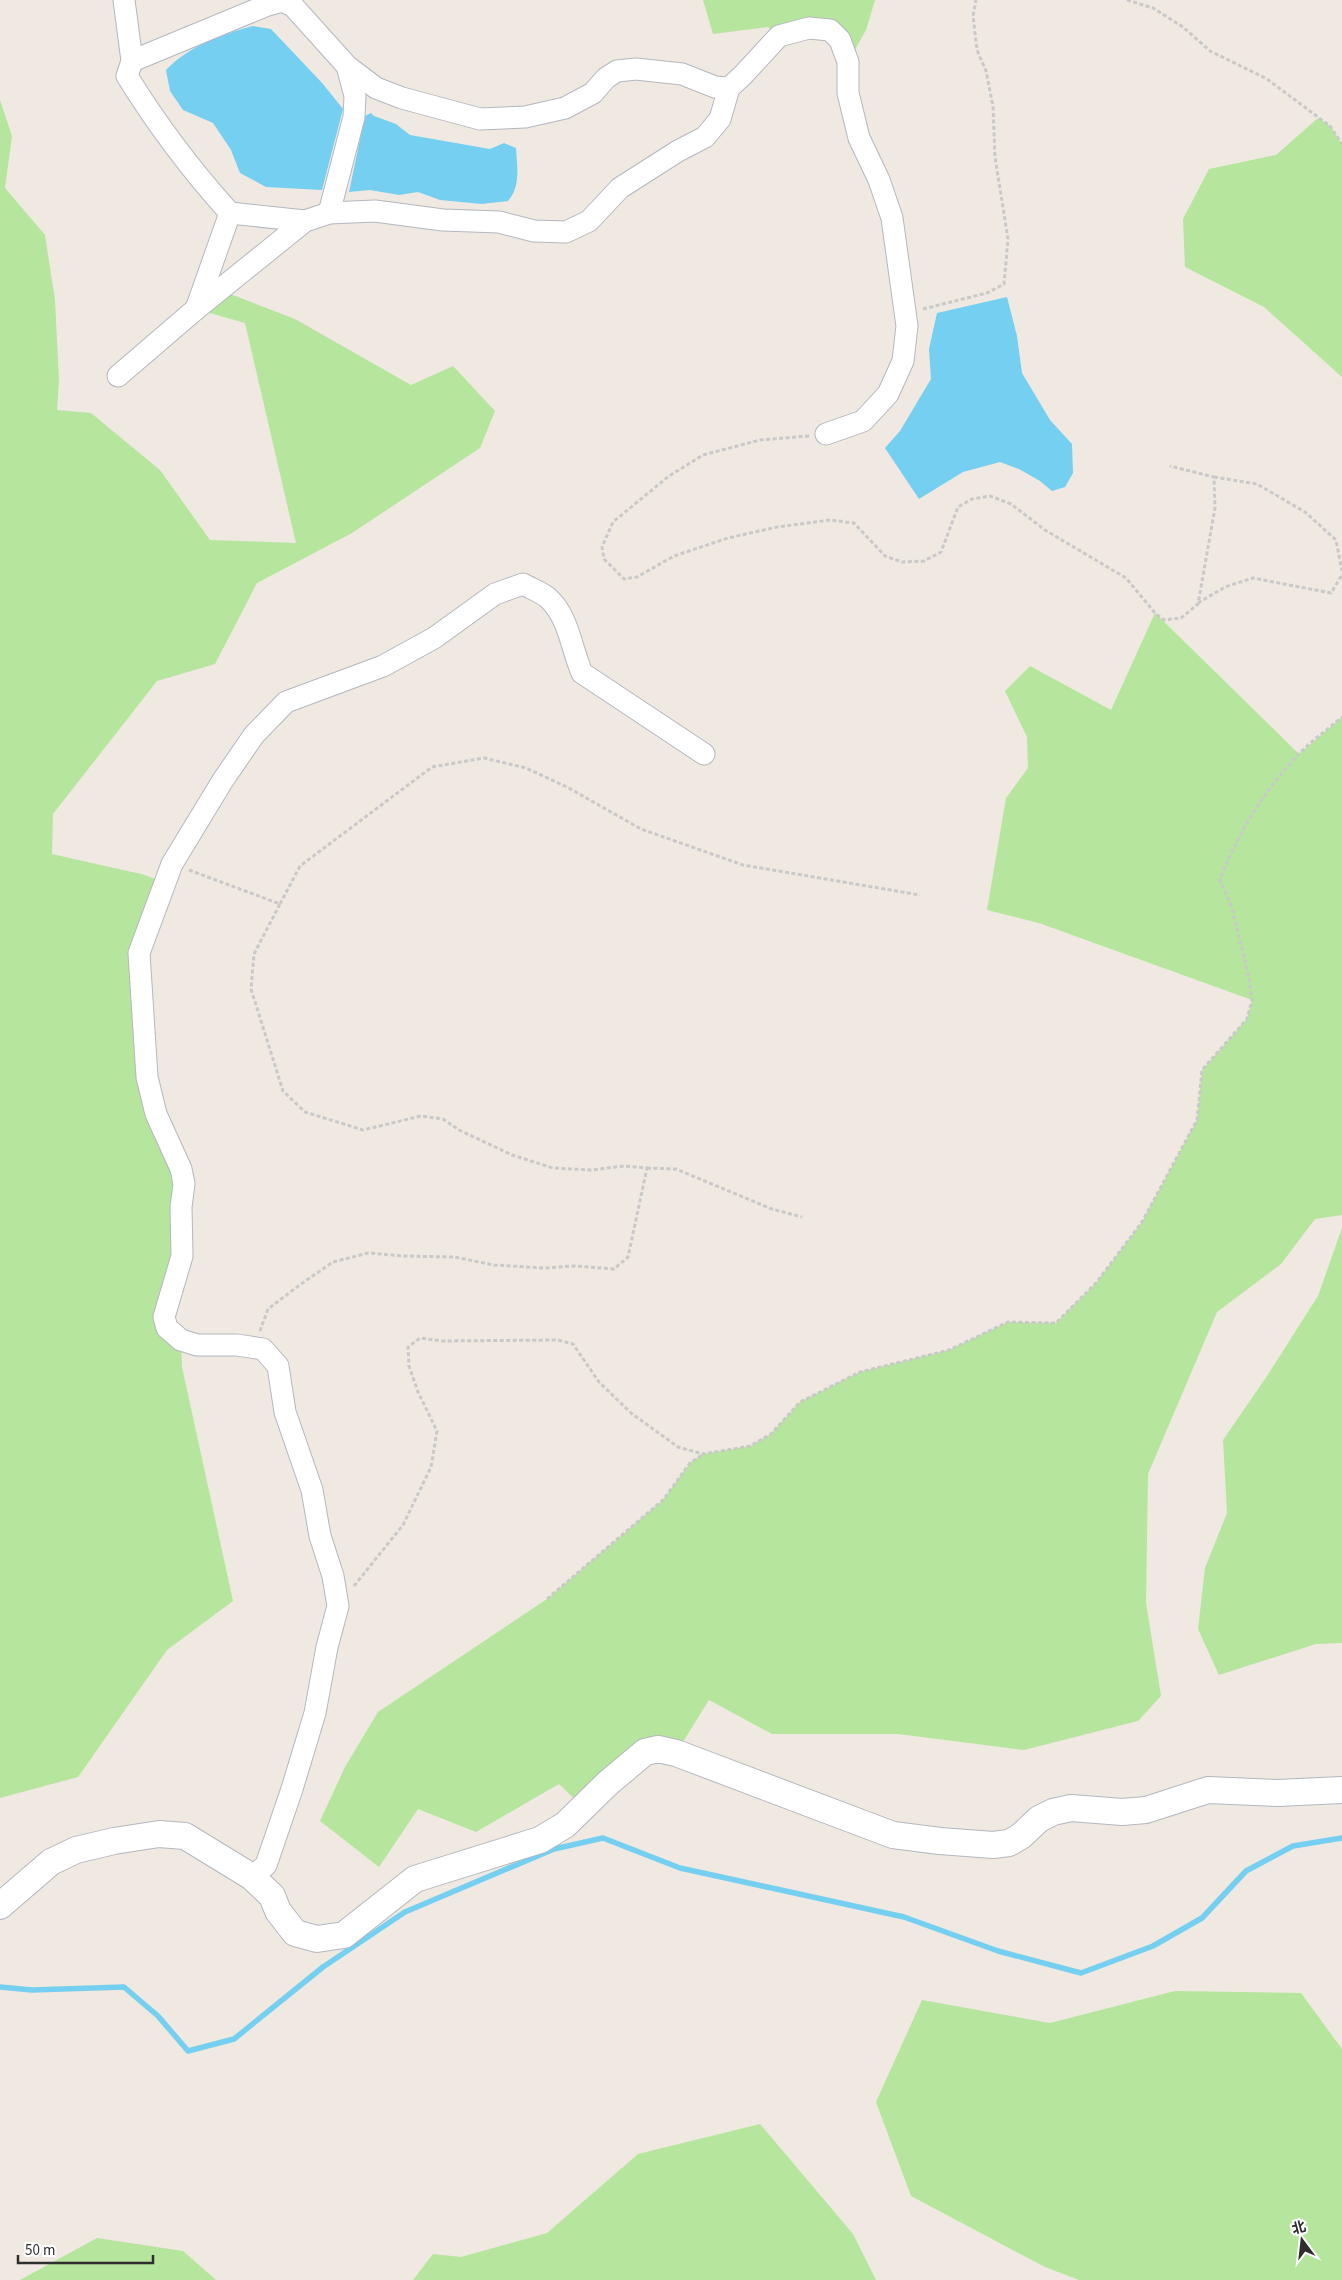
<svg xmlns="http://www.w3.org/2000/svg" width="1342" height="2280" font-family="'Source Sans 3','Noto Sans SC',sans-serif">
<style>
.green{fill:#b6e59e}
.water{fill:#75cff0}
.lines{fill:none;stroke-linecap:round;stroke-linejoin:round}
.stream{stroke:#75cff0;stroke-width:5.5}
.minor-casing{stroke:#b4b7c1;stroke-width:23}
.tertiary-casing{stroke:#b4b7c1;stroke-width:28}
.path{stroke:#c9c9c9;stroke-width:3;stroke-dasharray:4 2.5;stroke-linecap:butt}
.minor{stroke:#fff;stroke-width:21}
.tertiary{stroke:#fff;stroke-width:26}
</style>
<rect width="100%" height="100%" fill="#efe9e1"/>
<!-- green -->
<g class="green">
<polygon points="703,0 875,0 866,30 848,62 840,40 779,36 768,27 713,34"/>
<polygon points="0,100 12,136 5,188 45,235 55,300 59,380 57,410 91,413 160,470 210,540 296,543 245,323 196,309 220,290 295,319 411,385 453,366 495,411 480,448 352,533 257,583 215,664 157,681 53,814 52,854 141,874 165,882 139,953 145,1038 181,1169 164,1317 181,1340 182,1367 233,1601 167,1650 78,1777 0,1798"/>
<polygon points="1318,118 1330,126 1342,144 1342,377 1264,307 1185,267 1183,219 1209,169 1276,155"/>
<polygon points="1155,613 1299,754 1342,717 1342,1215 1315,1219 1281,1264 1217,1312 1148,1474 1146,1603 1161,1696 1138,1721 1024,1750 898,1734 772,1734 709,1700 676,1753 658,1749 583,1807 559,1784 476,1832 418,1809 379,1867 320,1821 345,1767 378,1712 547,1599 663,1500 690,1463 703,1454 750,1446 771,1434 800,1402 860,1372 949,1350 1008,1322 1056,1323 1096,1283 1142,1222 1197,1120 1202,1070 1247,1019 1252,1000 1039,923 987,910 1006,798 1028,768 1027,737 1005,691 1030,666 1111,710"/>
<polygon points="1342,1228 1342,1643 1316,1644 1219,1675 1198,1629 1205,1568 1227,1513 1223,1440 1267,1376 1318,1296"/>
<polygon points="1175,1991 1301,1993 1342,2049 1342,2280 1079,2280 1045,2267 911,2196 876,2102 922,2000 1050,2023"/>
<polygon points="760,2124 853,2234 876,2280 413,2280 433,2254 461,2257 547,2233 638,2154"/>
<polygon points="97,2238 183,2251 216,2280 20,2280"/>
</g>
<!-- water -->
<g class="water">
<path d="M253,26L271,29L323,84L343,109L322,190L266,187L240,173L231,150L213,123L183,110L170,91L166,70C189,46 222,34 253,26Z"/>
<path d="M371,113L374,116L396,124L410,135L490,149L504,143L516,148C517,166 521,186 508,201L482,204L440,200L418,192L399,195L370,190L349,192L365,116Z"/>
<polygon points="1007,297 1017,336 1022,373 1050,420 1072,444 1073,473 1065,487 1052,491 1040,481 1019,469 1000,462 963,472 919,499 885,448 900,431 931,379 929,349 937,313"/>
</g>
<g class="lines">
<!-- stream -->
<polyline class="stream" points="0,1987 32,1990 124,1987 158,2016 188,2051 234,2039 323,1967 405,1912 554,1849 603,1838 680,1868 904,1917 998,1951 1081,1973 1153,1946 1202,1918 1246,1871 1293,1846 1342,1838"/>
<!-- minor casing -->
<g class="minor-casing">
<g id="minor">
<polyline points="124,0 132,61 265,6 282,1 293,6 347,66 376,88 402,98 480,119 525,117 565,108 593,93 606,78 617,71 636,69 682,74 715,87 729,88 743,75 779,36 809,28 830,30 840,40 848,62 848,93 859,138 879,180 892,218 907,326 903,361 888,394 863,421 826,434"/>
<path d="M132,61L127,76C156,123 192,171 230,213L196,309"/>
<polyline points="230,213 305,221"/>
<polyline points="329,213 354,117 355,96 347,66"/>
<polyline points="118,376 196,309 305,221 329,213 375,211 443,220 499,222 534,231 566,232 589,221 620,188 678,151 705,137 720,119 729,88"/>
<path d="M252,1877L266,1865L292,1789L315,1713L327,1647L338,1606L333,1576L320,1536L312,1490L285,1412L278,1366L263,1349L237,1345H197L181,1340L167,1328L164,1317L182,1256L181,1207L184,1184L181,1169L156,1114L147,1077L139,953L172,864L223,780L254,735L286,702L383,666L434,638L495,594L523,584C530,588 540,592 547,597C569,616 571,648 582,673L704,754"/>
</g>
</g>
<!-- tertiary casing -->
<g class="tertiary-casing">
<polyline id="tertiary" points="0,1906 51,1862 76,1850 114,1841 159,1834 185,1836 252,1877 272,1896 278,1911 295,1933 317,1939 344,1935 415,1879 540,1840 565,1825 608,1783 645,1752 658,1749 676,1753 893,1835 940,1841 993,1845 1009,1843 1021,1836 1039,1819 1053,1812 1071,1808 1122,1812 1146,1810 1208,1790 1278,1793 1342,1790"/>
</g>
<!-- path -->
<g class="path">
<polyline points="1127,0 1153,8 1183,27 1210,51 1267,79 1330,126 1342,144"/>
<polyline points="923,309 987,293 1004,284 1008,239 995,157 993,106 986,71 977,50 973,16 976,0"/>
<polyline points="809,436 760,440 703,455 669,476 613,522 602,547 604,559 624,579 637,577 674,556 728,538 777,527 830,520 854,523 885,556 902,562 924,561 941,552 958,507 972,499 990,496 1011,504 1045,530 1126,578 1155,613 1164,620 1181,618 1198,604 1215,508 1214,477 1170,466"/>
<polyline points="1214,477 1257,484 1305,512 1336,540 1342,571"/>
<polyline points="1198,603 1225,587 1253,578 1331,593 1342,575"/>
<polyline points="189,870 280,904 254,954 251,989 283,1091 305,1112 363,1130 421,1116 443,1119 459,1130 512,1155 553,1168 591,1170 624,1166 647,1168 628,1257 614,1269 574,1266 545,1268 494,1265 454,1257 404,1256 368,1253 333,1262 301,1284 268,1309 260,1331"/>
<polyline points="280,904 300,866 432,767 484,758 526,768 567,787 641,829 743,865 920,895"/>
<polyline points="647,1168 676,1169 772,1209 802,1217"/>
<path d="M354,1586L403,1525L431,1467L437,1431L418,1392L409,1366L408,1347L420,1338L442,1341L558,1340L573,1344L599,1382L631,1413L678,1447L703,1454L750,1446L771,1434L800,1402L860,1372L949,1350L1008,1322L1056,1323L1096,1283L1142,1222L1197,1120L1202,1070L1247,1019L1252,1000L1248,973L1231,905L1220,880C1237,834 1264,791 1298,755C1311,741 1327,730 1342,717"/>
<polyline points="547,1599 663,1500 690,1463 702,1455"/>
</g>
<!-- minor -->
<use href="#minor" class="minor"/>
<!-- tertiary -->
<use href="#tertiary" class="tertiary"/>
</g>
<!-- north arrow -->
<g transform="translate(1302 2240) rotate(345)" stroke="#ffffff" stroke-width="4" paint-order="stroke">
<path d="M0-4L9 19L0 12L-9 19Z" fill="#2e2e2e"/>
<text y="-8" font-size="14" font-weight="bold" text-anchor="middle" fill="#2e2e2e">北</text>
</g>
<!-- scale -->
<path d="M18 2255v8h135v-8" fill="none" stroke="#2e2e2e" stroke-width="2.5"/>
<text x="25" y="2255" font-size="15" fill="#2e2e2e" stroke="#ffffff" stroke-width="4" paint-order="stroke">50 m</text>
</svg>
